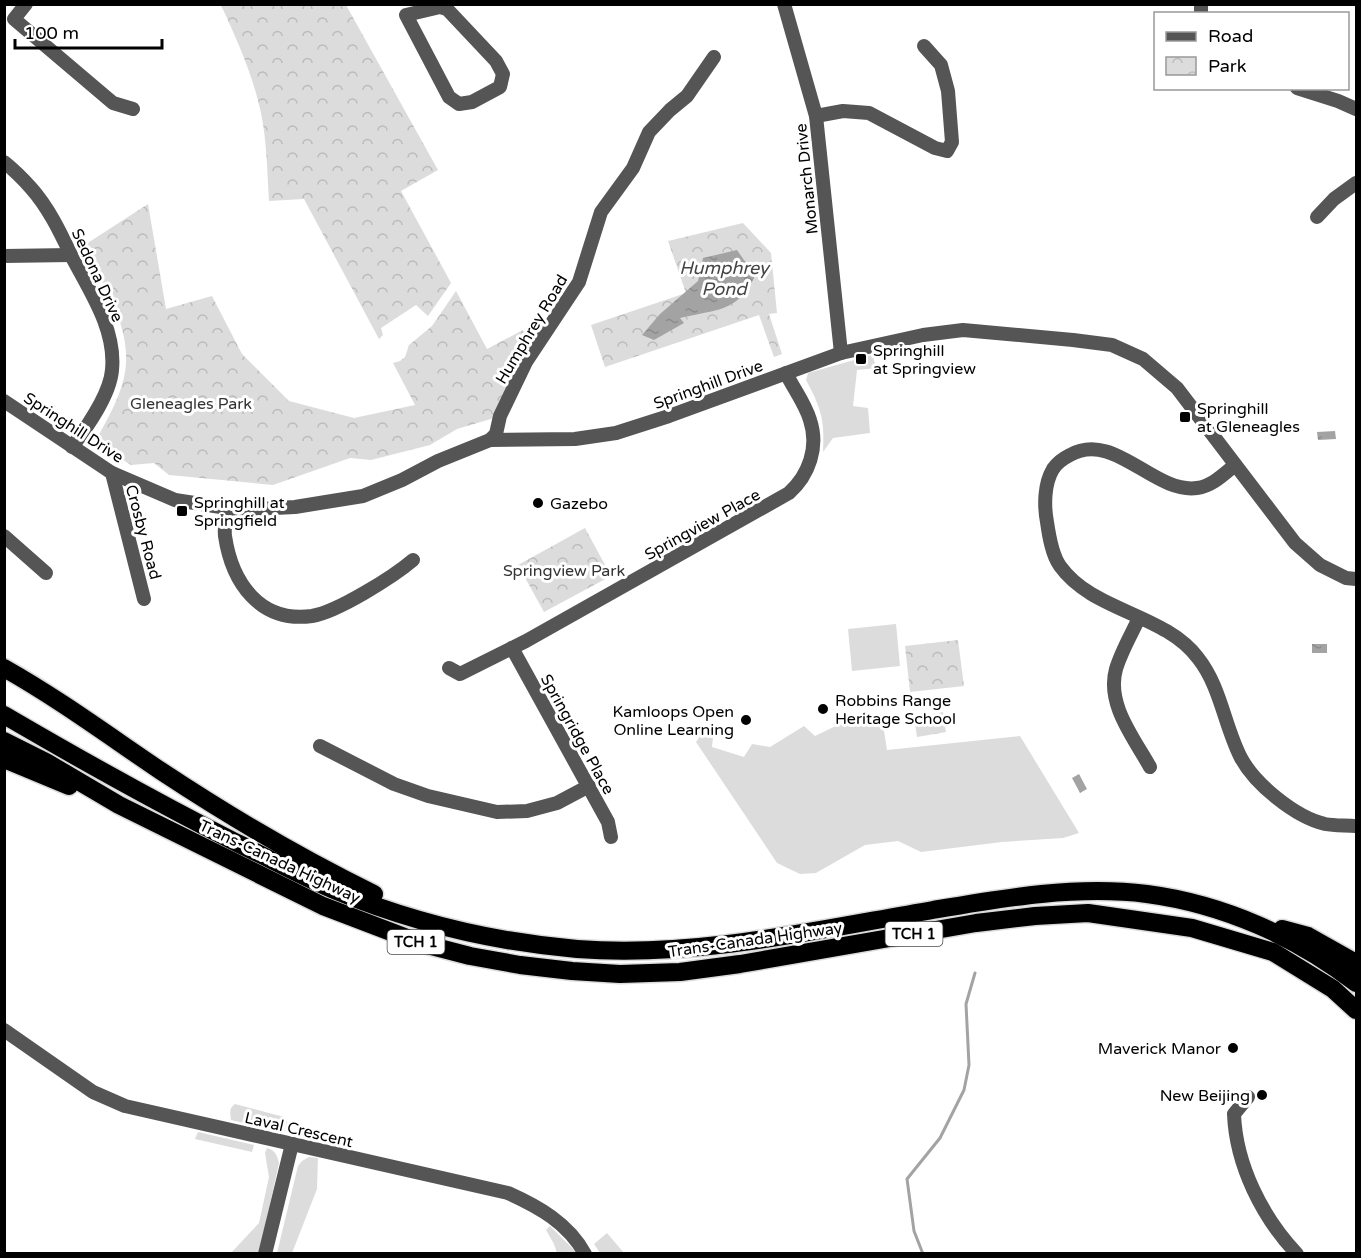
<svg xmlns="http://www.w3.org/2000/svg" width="1361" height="1258" font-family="'Varela Round',sans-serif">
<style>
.green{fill:#dcdcdc}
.park{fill:url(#park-crowns)}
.water{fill:url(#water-ripples)}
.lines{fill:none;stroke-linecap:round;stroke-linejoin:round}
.stream{stroke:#a3a3a3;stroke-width:3}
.highway-casing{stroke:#dbdbdb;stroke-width:21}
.minor{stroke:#555;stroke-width:14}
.highway{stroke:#000;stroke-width:18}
.poi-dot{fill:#000;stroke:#fff;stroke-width:2}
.labels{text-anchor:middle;stroke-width:6;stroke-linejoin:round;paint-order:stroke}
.shield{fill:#fff;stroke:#4c4c4c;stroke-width:1.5}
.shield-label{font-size:15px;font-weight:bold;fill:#000}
.street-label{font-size:16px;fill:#000;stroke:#fff}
.poi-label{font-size:16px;fill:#000;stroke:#fff;text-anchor:start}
.park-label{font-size:16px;fill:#333;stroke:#fff}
.water-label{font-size:18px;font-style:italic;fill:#444;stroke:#fff}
</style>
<defs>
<pattern id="park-crowns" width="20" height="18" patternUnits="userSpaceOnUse" patternTransform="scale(1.5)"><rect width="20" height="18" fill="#dcdcdc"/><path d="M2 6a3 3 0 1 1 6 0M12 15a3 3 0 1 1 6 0" fill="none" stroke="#bbb"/></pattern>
<pattern id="water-ripples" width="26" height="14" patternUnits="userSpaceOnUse" patternTransform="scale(1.5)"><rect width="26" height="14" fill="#a3a3a3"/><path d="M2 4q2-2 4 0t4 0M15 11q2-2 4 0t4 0" fill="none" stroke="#8b8b8b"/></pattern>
</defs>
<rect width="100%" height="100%" fill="#fff"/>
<!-- green -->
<g class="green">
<path d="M872,355L877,368L857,370L853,406L868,408L870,433L833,438L823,452C825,420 821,408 806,380L808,373Z"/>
<polygon points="896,624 900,666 852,671 848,629"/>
<polygon points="867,711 884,731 887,750 1020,736 1079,833 1063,838 1002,842 921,852 898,841 865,845 816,873 800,874 777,863 696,742 703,732 711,733 713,737 712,747 744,757 752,744 770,747 804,726 815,736"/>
<path d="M235,1104L284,1117L287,1121V1128L283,1132L231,1120C230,1113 229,1108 235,1104Z"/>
<polygon points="198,1132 254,1145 252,1152 195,1139"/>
<path d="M267,1148C275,1150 277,1155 279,1163L259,1253L230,1254L259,1223L269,1177L265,1153Z"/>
<polygon points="309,1157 318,1158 317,1189 292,1253 277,1253 298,1166 302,1161"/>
<polygon points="550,1226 577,1253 557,1253 554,1244 546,1230"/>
<polygon points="607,1233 624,1253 600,1253 594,1244"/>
</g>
<!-- park -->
<g class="park">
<path d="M221,5H346L438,170L401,191L451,283L428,316L416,305L381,328L383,335L379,339L304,199L269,201C267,171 267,142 261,113C253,75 237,40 221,5Z"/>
<path d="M148,204L166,309L212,296L242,354L289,401L354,418L415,405L393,363L400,361L405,357L409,345L432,326L456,291L487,349L523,330L535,351L501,416L457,429L430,445L371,460L350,458L273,485L169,475L154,463L131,465L95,442C104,425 115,407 121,388C139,337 106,290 83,246Z"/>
<polygon points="743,223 771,253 777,313 769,314 782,354 774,357 759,315 605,367 591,325 686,293 668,241"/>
<polygon points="585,528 611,576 544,612 518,565"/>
<polygon points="958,640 964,686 910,692 905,646"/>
<polygon points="943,712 946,732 917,737 914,717"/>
</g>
<!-- water -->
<g class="water">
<path d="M737,250L755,276C737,313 717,309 680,318L684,323L654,340L642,335L660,314L698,281L703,258Z"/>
<polygon points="1335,431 1336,439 1318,440 1317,432"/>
<rect x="1312" y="644" width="15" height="9"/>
<polygon points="1079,774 1087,789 1080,793 1072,778"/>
</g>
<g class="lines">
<!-- stream -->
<polyline class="stream" points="923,1254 914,1231 907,1179 940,1138 964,1090 969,1065 966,1004 975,973"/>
<!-- highway casing -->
<g class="highway-casing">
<g id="highway">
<path d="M4,668C59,699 109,736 161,771C229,816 300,858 374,894"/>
<path d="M4,715C81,760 158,803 237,843C269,858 301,876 334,890C411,922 495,942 577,949C697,958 816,930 933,910C1003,898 1077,885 1147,894C1223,904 1297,937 1356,983"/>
<polyline points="4,741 46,762 119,805 323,906 420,943 470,956 520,965 572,971 620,974 680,972 740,964 976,923 1035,916 1088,913 1192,928 1273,952 1333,989 1356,1010"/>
<polyline points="4,759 69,786"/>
<polyline points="1282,929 1308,936 1356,963"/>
</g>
</g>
<!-- minor -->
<g class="minor">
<polyline points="26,4 14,19 113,103 133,109"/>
<polyline points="784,4 816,116 841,353"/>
<polyline points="1201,4 1201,14"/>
<polygon points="440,7 447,9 496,61 503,74 500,87 472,102 459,104 449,97 406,15"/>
<polyline points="1297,88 1338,101 1356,109"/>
<polyline points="816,116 843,111 869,113 935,148 947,151 952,142 948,91 941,65 924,46"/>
<path d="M4,162C14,170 23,179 31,188C49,208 61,234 73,259C91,293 116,330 112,370C110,395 87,427 72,447"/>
<polyline points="1317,217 1334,199 1356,183"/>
<polyline points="4,256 71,255"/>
<polyline points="4,401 112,473 175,500 227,508 252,509 295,507 363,496 402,480 438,461 490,440 575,439 616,433 669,416 841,353 923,335 963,330 1073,340 1112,345 1143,359 1177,388 1295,543 1320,565 1346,578 1356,579"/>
<polyline points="490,440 496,434 500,416 526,362 579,282 601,212 633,168 649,132 670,110 687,96 714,57"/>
<path d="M1235,465C1223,475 1212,486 1197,488C1154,494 1114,430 1070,455C1064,458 1057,463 1053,469C1044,484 1044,506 1047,522C1049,536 1052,555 1060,566C1093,612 1164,613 1198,658C1221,687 1224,725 1241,758C1255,784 1295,817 1325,824C1335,826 1346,825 1356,826"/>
<polyline points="112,473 144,599"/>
<path d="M227,508C226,517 224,527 225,536C232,583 260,623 312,616C337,612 393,577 413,560"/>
<polyline points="4,536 46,573"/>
<path d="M1139,618C1131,635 1121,652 1116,669C1106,704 1134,738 1150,767"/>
<polyline points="512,648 608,822 611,837"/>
<path d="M449,668L460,674L526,641L789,493C809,475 819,447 810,420C805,403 793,388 786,373"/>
<polyline points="320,746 394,784 428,796 497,812 527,811 557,803 589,786"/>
<path d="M4,1030L93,1092L125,1106L508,1193C539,1207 568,1223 585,1254"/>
<path d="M1248,1097L1234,1114C1236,1165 1262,1217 1297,1254"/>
<polyline points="265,1254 292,1144"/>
</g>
<!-- highway -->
<use href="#highway" class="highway"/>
</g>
<!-- markers -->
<g class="poi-dot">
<rect x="855" y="353" width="12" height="12" rx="3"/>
<rect x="1179" y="411" width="12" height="12" rx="3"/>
<circle cx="538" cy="503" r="6"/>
<rect x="176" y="505" width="12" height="12" rx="3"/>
<circle cx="823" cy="709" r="6"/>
<circle cx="746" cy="720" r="6"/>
<circle cx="1233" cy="1048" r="6"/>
<circle cx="1262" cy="1095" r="6"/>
</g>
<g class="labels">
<!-- shield labels -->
<g class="shield">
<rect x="885.5" y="922" width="57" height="24" rx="4.5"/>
<rect x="387.5" y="930" width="57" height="24" rx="4.5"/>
</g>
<g class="shield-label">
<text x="914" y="939">TCH 1</text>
<text x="416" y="947">TCH 1</text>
</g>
<!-- street labels -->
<g class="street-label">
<text transform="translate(806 179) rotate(-96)" y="6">Monarch Drive</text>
<text transform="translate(98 275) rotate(65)" y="6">Sedona Drive</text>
<text transform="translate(531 329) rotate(-59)" y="6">Humphrey Road</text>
<text transform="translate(708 384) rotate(-20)" y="6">Springhill Drive</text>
<text transform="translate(74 427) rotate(33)" y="6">Springhill Drive</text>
<text transform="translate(702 524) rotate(-29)" y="6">Springview Place</text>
<text transform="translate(144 532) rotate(75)" y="6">Crosby Road</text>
<text transform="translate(578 734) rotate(61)" y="6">Springridge Place</text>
<text transform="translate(280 861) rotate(25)" y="6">Trans-Canada Highway</text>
<text transform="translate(755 939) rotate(-8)" y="6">Trans-Canada Highway</text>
<text transform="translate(299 1129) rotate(13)" y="6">Laval Crescent</text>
</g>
<!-- poi labels -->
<g class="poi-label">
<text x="873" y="356">Springhill<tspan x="873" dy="18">at Springview</tspan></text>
<text x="1197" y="414">Springhill<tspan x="1197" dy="18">at Gleneagles</tspan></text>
<text x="194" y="508">Springhill at<tspan x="194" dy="18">Springfield</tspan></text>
<text x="550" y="509">Gazebo</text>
<text x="835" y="706">Robbins Range<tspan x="835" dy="18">Heritage School</tspan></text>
<text x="734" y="717" text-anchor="end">Kamloops Open<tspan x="734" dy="18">Online Learning</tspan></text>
<text x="1221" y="1054" text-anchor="end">Maverick Manor</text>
<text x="1250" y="1101" text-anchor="end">New Beijing</text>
</g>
<!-- park labels -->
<g class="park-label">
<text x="191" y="409">Gleneagles Park</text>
<text x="564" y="576">Springview Park</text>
</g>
<!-- water labels -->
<g class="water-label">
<text x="724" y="274">Humphrey<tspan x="724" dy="21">Pond</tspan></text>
</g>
</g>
<!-- border -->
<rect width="1361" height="1258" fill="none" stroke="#000000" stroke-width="12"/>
<!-- legend -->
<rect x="1154" y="12" width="195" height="78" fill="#ffffff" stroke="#999999" stroke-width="1.5"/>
<rect x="1166" y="32" width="30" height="9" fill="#555555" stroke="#999999" stroke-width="1.5"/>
<text x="1208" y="42" font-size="18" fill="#000000">Road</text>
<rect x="1166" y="57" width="30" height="18" fill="url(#park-crowns)" stroke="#999999" stroke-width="1.5"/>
<text x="1208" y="72" font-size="18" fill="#000000">Park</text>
<!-- scale -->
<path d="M15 39v9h147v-9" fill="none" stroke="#000000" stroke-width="3"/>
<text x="24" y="39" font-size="18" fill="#000000" stroke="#ffffff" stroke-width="4.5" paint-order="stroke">100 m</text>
</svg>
